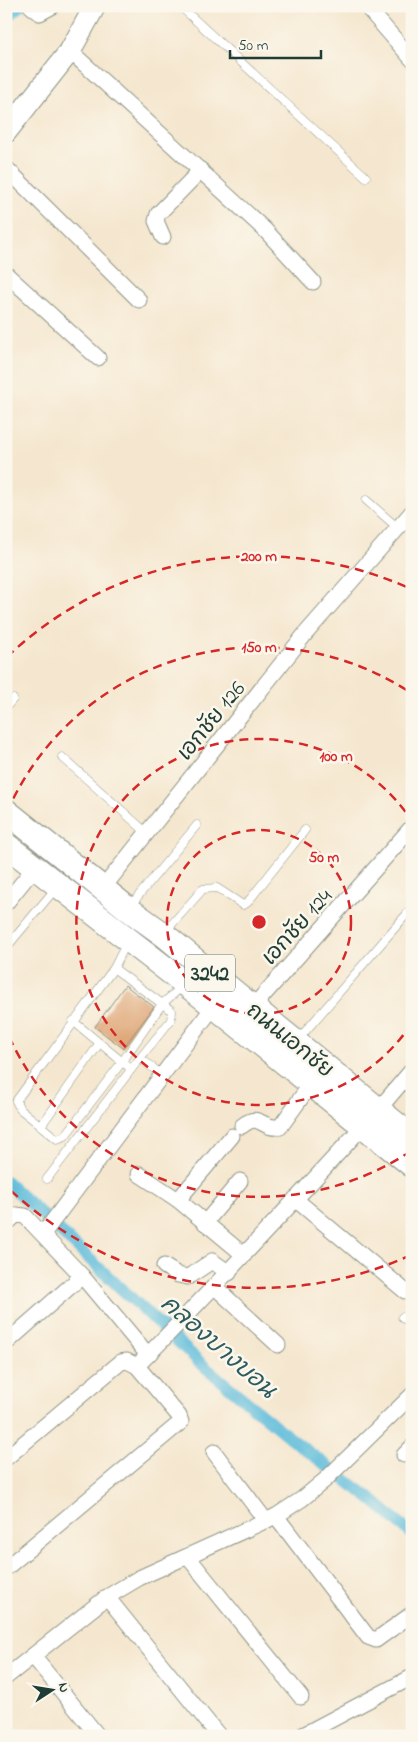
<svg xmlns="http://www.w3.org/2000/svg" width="418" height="1742" font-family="'Indie Flower','Playpen Sans Thai',sans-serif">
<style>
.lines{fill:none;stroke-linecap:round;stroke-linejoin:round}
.canal{stroke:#5cbbda;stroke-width:12}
.building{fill:#db9b67}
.service-casing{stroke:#8a9282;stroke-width:9}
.minor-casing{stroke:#8a9282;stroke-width:17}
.secondary-casing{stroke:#8a9282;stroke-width:23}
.primary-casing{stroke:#8a9282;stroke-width:26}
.service{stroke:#fff;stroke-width:8}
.minor{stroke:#fff;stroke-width:15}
.secondary{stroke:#fff;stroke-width:21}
.primary{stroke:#fff;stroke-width:24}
.ring{fill:none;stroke:#d62828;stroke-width:2.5;stroke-dasharray:9 6}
.labels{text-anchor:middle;stroke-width:5;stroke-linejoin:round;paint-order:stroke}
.shield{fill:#fbf7ec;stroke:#61756b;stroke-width:1}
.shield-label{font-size:21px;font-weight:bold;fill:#1f3d34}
.street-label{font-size:22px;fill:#1f3d34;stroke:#fbf7ec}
.water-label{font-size:24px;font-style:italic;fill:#2e5c5e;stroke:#fbf7ec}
.centre{fill:#d62828;stroke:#fbf7ec;stroke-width:2.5}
.ring-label{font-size:15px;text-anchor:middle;font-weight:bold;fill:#d62828;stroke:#fbf7ec;stroke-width:5;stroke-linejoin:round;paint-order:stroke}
</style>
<rect width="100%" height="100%" fill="#fbf7ec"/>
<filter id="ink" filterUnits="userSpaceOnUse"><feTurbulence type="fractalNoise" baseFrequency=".02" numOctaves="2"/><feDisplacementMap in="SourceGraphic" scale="10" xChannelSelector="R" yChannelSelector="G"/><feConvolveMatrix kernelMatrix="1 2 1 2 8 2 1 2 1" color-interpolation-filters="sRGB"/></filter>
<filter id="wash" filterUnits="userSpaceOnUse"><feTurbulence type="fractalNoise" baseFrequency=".0096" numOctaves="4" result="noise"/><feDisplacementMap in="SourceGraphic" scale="20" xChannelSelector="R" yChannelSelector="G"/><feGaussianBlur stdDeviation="1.12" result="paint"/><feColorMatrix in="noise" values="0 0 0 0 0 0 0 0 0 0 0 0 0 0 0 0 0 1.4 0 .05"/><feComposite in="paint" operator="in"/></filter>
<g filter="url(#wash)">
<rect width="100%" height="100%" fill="#f5e7cf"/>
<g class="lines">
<!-- canal -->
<g class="canal">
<polyline points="6,17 20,6"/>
<polyline points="6,1181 205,1367 289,1437 371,1499 412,1534"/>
</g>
</g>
<g id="blocks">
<!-- building -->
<polygon class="building" points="125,985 154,1007 123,1048 95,1027"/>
</g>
</g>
<g filter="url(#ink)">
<use href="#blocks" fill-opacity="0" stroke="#8a9282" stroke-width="1"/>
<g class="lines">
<!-- service casing -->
<g class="service-casing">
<g id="service">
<polyline points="180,6 366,177"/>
<polyline points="366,500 398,528"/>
<polyline points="6,707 13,699"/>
<polyline points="62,757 147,833"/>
<polyline points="130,906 197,825"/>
<polyline points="164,933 203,889 217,888 243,905 247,903 305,830"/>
<polyline points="6,948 56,888"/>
<polyline points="114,968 127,942"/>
<polyline points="73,1021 131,1069"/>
<polyline points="297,1041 412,908"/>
<polyline points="162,1075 140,1058 171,1020 172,1011 116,970 114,968 16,1101 20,1109 57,1139 65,1136 122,1062 162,1004 184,985"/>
<polyline points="41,1126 99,1044"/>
<polyline points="47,1179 140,1058"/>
<polyline points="402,1317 412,1325"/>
</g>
</g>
<!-- minor casing -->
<g class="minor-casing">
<g id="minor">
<polyline points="31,6 40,13 53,6"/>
<polyline points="366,6 412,59"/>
<polyline points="70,51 265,230 313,282"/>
<polyline points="6,168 139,300"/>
<polyline points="163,237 156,221 158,214 201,170"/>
<polyline points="6,274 98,358"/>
<polyline points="103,888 306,633 412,512"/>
<polyline points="6,903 35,867"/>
<polyline points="252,1008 412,827"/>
<polyline points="378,1110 412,1070"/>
<path d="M242,1126C260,1111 261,1130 280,1127L311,1084"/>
<polyline points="139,1174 178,1200 244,1255"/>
<polyline points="295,1199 405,1291"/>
<polyline points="178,1200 232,1136"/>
<polyline points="205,1223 240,1181"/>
<polyline points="6,1224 16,1215 25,1216 82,1276 6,1343"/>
<polyline points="43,1234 214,1006"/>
<polyline points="164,1266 178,1275 188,1277 212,1261 229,1273"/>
<polyline points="82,1276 148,1355"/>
<polyline points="215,1287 278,1345"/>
<polyline points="214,1452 266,1521"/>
<polyline points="404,1455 412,1447"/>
<path d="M6,1458L121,1362L127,1361L137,1366C214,1288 289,1207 363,1126"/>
<polyline points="276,1516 368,1637 376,1640 412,1614"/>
<polyline points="188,1557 301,1697"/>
<polyline points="6,1568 181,1422 179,1416 137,1366"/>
<polyline points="107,1597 219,1736"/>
<polyline points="33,1656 98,1736"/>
<polyline points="6,1677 107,1597 139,1578 276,1516 302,1499 325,1480 412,1395"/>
<polyline points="301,1736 412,1677"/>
</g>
</g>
<!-- secondary casing -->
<g class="secondary-casing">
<polyline id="secondary" points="6,132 70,51 95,6"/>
</g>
<!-- primary casing -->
<g class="primary-casing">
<g id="primary">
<polyline points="6,811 127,908 163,934 412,1137"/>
<polyline points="6,845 214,1006 412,1165"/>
</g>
</g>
<!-- service -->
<use href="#service" class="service"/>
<!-- minor -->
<use href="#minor" class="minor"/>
<!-- secondary -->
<use href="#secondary" class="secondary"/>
<!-- primary -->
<use href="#primary" class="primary"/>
</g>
</g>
<!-- distance rings -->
<g class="ring">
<circle cx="259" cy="922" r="92"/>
<path d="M412 1023A183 183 0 1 1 412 821"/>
<path d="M411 1151A275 275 0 0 1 7 1032M7 812A275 275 0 0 1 411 693"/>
<path d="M411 1255A366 366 0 0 1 7 1187M7 657A366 366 0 0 1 411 589"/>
</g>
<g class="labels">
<!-- shield labels -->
<rect class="shield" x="185" y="954.5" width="50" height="37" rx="4"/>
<g class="shield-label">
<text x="210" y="980">3242</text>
</g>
<!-- street labels -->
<g class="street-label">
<text transform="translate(210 720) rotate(-51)" y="8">เอกชัย 126</text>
<text transform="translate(296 926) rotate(-48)" y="8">เอกชัย 124</text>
<text transform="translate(291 1039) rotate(39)" y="8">ถนนเอกชัย</text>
</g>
<!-- water labels -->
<g class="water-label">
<text transform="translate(219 1346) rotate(41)" y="8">คลองบางบอน</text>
</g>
</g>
<circle cx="259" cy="922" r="8" class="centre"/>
<g class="ring-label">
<text x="259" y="561">200 m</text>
<text x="259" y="652">150 m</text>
<text x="336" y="761">100 m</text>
<text x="324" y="862">50 m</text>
</g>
<!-- margin -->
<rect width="418" height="1742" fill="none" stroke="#fbf7ec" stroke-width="25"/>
<!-- north arrow -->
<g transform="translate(52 1690) rotate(78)" stroke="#fbf7ec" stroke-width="4" paint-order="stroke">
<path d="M0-4L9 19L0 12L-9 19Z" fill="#1f3d34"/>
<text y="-8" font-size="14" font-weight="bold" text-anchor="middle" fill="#1f3d34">N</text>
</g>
<!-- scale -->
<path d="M230 50v8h91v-8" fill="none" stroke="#1f3d34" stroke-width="2.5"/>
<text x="238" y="50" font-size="15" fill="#1f3d34" stroke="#fbf7ec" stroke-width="4" paint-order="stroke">50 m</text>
</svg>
